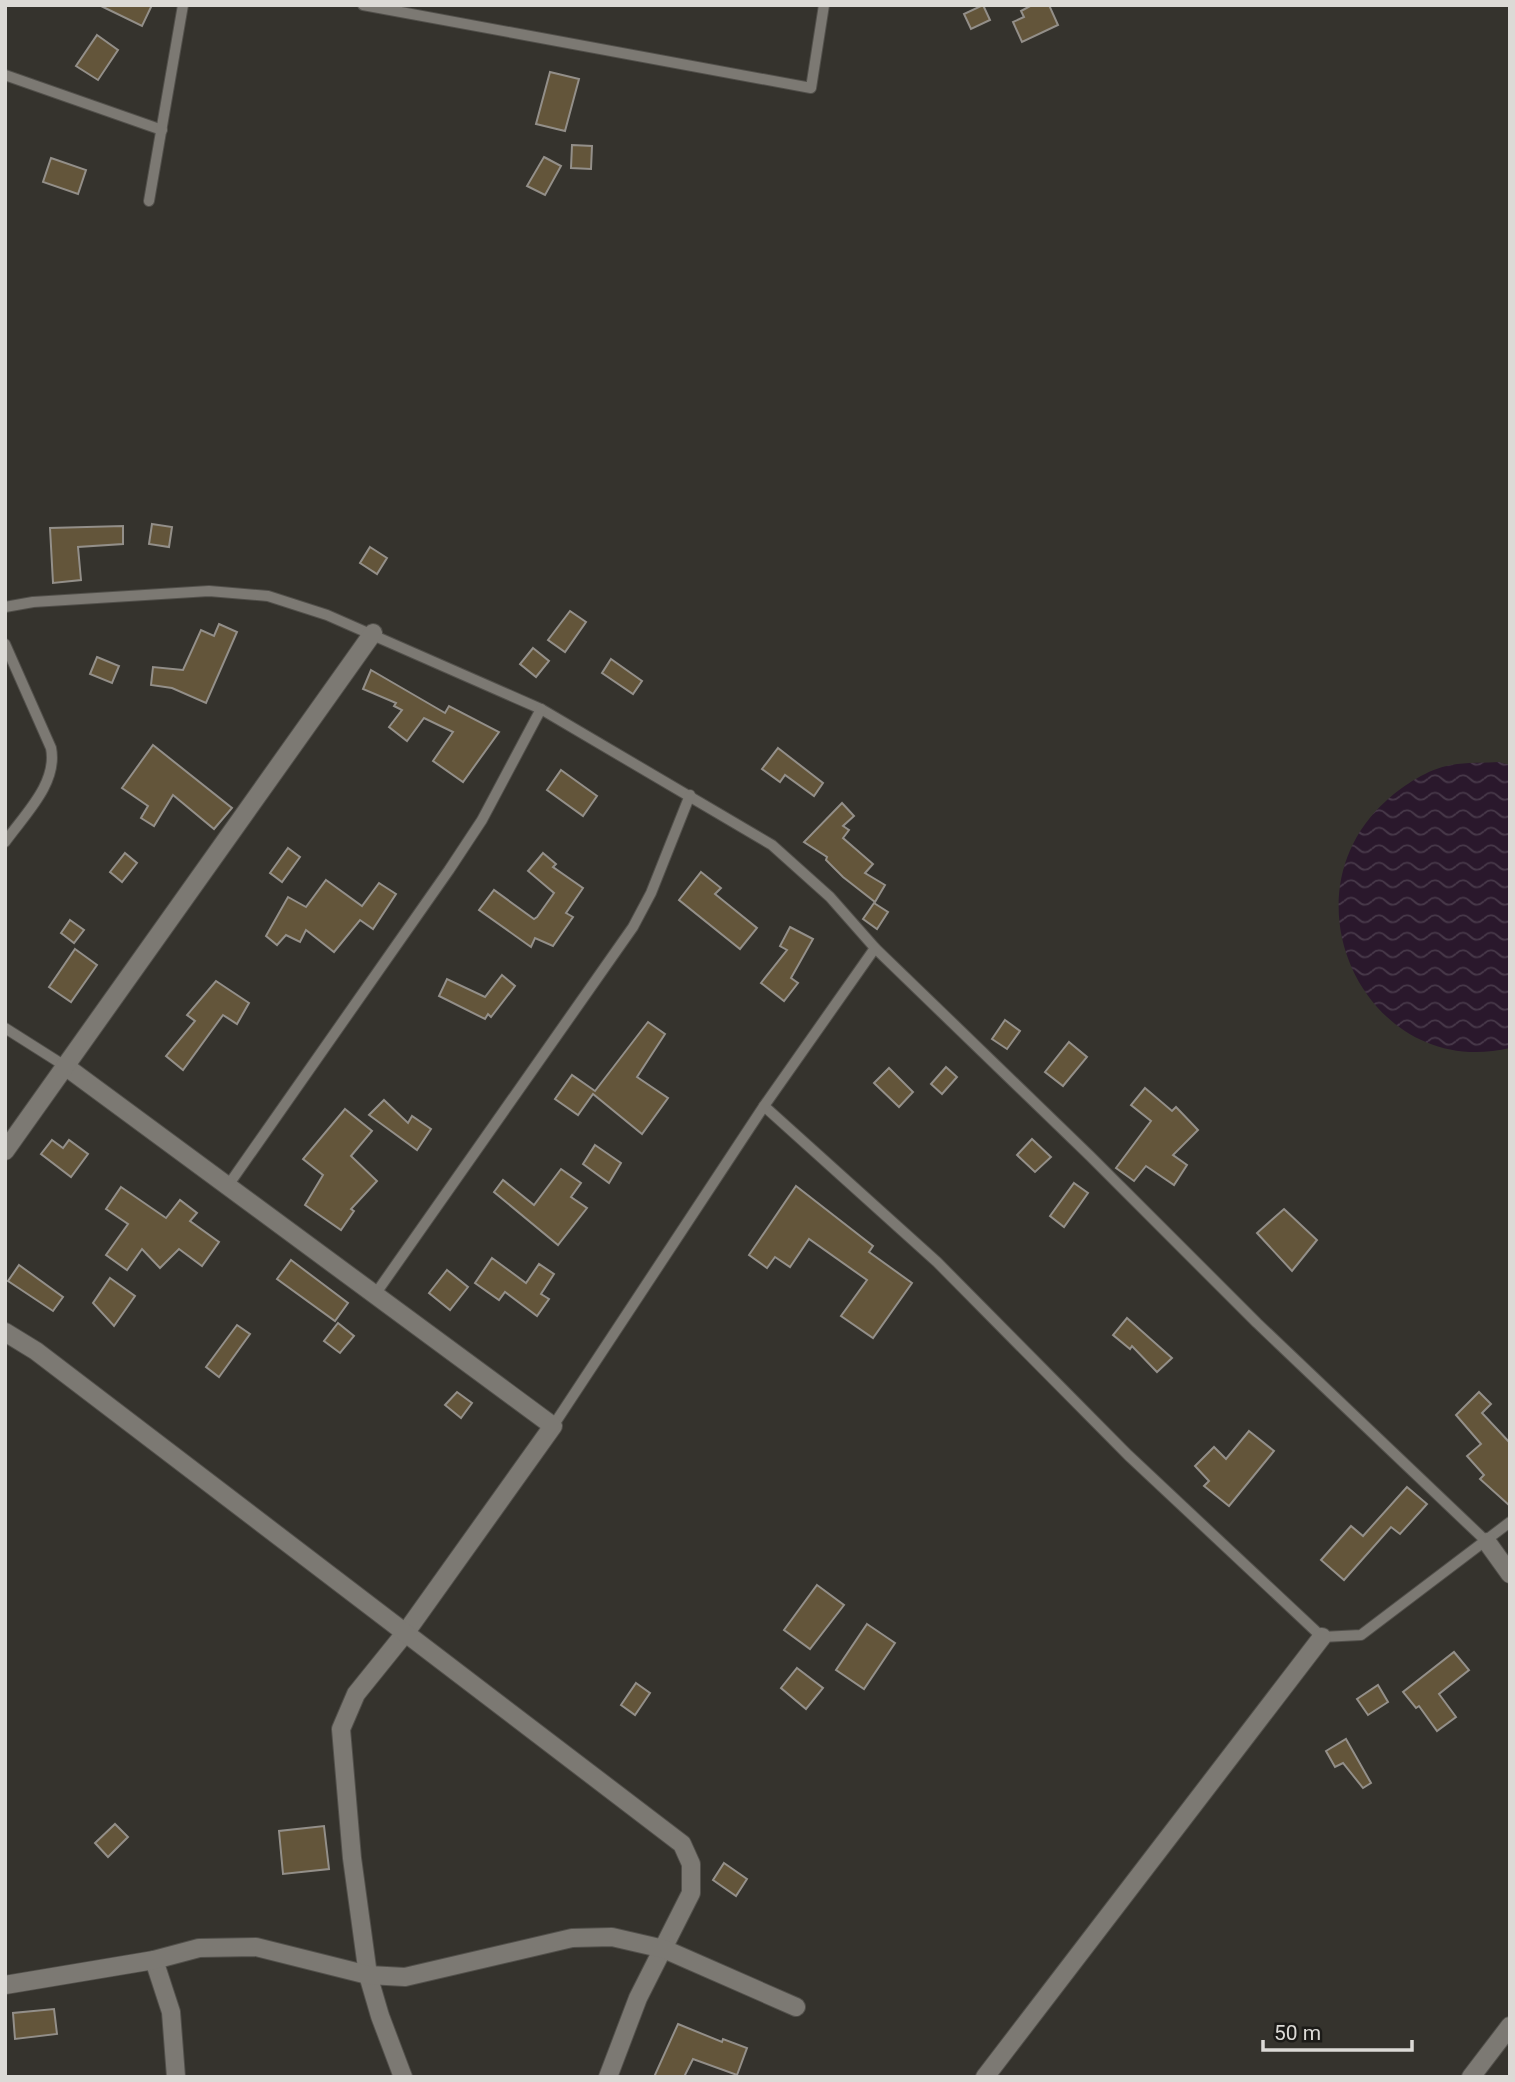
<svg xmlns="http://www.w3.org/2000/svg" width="1515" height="2082" font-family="Roboto,sans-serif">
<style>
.water{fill:url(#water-waves)}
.building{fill:#63553a;stroke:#938f89;stroke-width:2}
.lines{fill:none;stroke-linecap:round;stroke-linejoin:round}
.lane-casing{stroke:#52504b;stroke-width:12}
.street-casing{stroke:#52504b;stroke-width:20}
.lane{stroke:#7c7973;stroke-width:10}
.street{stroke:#7c7973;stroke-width:18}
</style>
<defs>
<pattern id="water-waves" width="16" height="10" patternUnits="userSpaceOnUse" patternTransform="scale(1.75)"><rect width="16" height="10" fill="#2a182c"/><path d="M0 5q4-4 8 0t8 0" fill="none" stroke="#48394a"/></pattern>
</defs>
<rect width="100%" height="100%" fill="#35332d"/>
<!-- water -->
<path class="water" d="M1499,762L1510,765V1048C1368,1082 1278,897 1387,800C1404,785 1428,769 1451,765C1467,762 1484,763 1499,762Z"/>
<!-- building -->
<g class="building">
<polygon points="99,5 152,5 142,26"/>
<polygon points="983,5 990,20 971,29 964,14"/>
<polygon points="1032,5 1049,5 1058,25 1022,42 1013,22 1024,17 1021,11"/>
<polygon points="97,35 118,50 98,80 76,66"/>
<polygon points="550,72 579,79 565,131 536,124"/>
<polygon points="572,145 592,146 591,169 571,168"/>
<polygon points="544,157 561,166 545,195 527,186"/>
<polygon points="51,158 86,170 78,194 43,182"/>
<polygon points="152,524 172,527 169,547 149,544"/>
<polygon points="123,526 123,544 78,547 81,580 53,583 50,528"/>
<polygon points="370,547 387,558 377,574 360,563"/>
<polygon points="570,611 586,622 565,652 548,640"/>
<polygon points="219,624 237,632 206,703 172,688 151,685 153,667 183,670 201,630 214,636"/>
<polygon points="533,648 549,661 536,677 520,664"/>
<polygon points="97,657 119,666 112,683 90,674"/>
<polygon points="611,659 642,681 633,694 602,673"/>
<polygon points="371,670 445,713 449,706 499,732 463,782 433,761 453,732 424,718 407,741 389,727 402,710 394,706 396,703 363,689"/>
<polygon points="153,745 232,808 214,829 173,795 154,826 141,818 148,806 122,788"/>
<polygon points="778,748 823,783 814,796 785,775 780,782 762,769"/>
<polygon points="561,770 597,796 583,816 547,790"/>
<polygon points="842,803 854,816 843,826 849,830 843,838 873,864 865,873 885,885 875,902 843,877 826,860 827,857 804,842"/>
<polygon points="288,848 300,857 282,882 270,873"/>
<polygon points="125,853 137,863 122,882 110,872"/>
<polygon points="543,853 556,864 553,867 583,888 566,913 573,917 553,946 535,938 531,947 479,910 494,890 534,919 537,917 554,893 528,871"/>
<polygon points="701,872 721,888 715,894 757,928 740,949 679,900"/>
<polygon points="326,880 362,906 379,883 396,894 373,929 360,920 334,952 306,930 300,942 286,935 277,945 266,936 288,897 306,907"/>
<polygon points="874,903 888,912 877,929 863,919"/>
<polygon points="70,920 84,930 74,943 61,933"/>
<polygon points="790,927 813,939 791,978 798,983 784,1001 761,983 787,950 780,946"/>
<polygon points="75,949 97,965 71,1002 49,987"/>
<polygon points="502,975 515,986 491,1017 488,1014 485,1019 439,996 447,979 485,997"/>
<polygon points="216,981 249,1003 237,1024 223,1015 183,1070 166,1056 195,1021 187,1015"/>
<polygon points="1005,1020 1020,1031 1007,1049 992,1039"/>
<polygon points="648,1022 665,1034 637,1077 668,1098 642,1134 593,1094 578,1115 555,1099 572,1075 595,1091"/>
<polygon points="1069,1042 1087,1057 1063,1086 1045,1072"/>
<polygon points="946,1067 957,1077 942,1094 931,1084"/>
<polygon points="889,1068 913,1092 899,1107 874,1083"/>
<polygon points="1145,1088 1172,1111 1176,1107 1198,1130 1173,1155 1187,1165 1174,1185 1146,1166 1134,1181 1116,1168 1151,1121 1131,1105"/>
<polygon points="384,1100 408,1123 412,1116 431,1129 417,1150 369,1115"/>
<polygon points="345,1109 372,1131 351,1156 377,1181 351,1209 354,1211 341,1230 305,1205 323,1175 303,1159"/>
<polygon points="1032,1139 1051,1157 1035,1172 1017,1155"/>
<polygon points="52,1140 63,1148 69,1140 88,1154 71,1177 41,1154"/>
<polygon points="595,1145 621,1163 609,1183 583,1164"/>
<polygon points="561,1169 581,1183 571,1197 587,1208 558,1245 494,1192 503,1180 534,1205"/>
<polygon points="1074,1183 1088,1193 1064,1227 1050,1216"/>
<polygon points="796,1186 873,1246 869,1252 912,1283 873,1338 841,1316 867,1280 809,1239 790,1267 775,1257 767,1268 749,1255"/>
<polygon points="121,1187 166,1218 180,1200 197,1213 190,1221 219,1242 202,1266 179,1249 160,1268 142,1249 127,1270 106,1255 128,1224 106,1209"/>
<polygon points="1284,1209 1317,1240 1292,1271 1257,1233"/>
<polygon points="492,1258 526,1283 539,1264 554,1274 541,1294 549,1299 537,1316 505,1292 499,1300 475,1283"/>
<polygon points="291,1260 348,1303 335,1321 277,1279"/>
<polygon points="19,1265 63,1297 53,1311 8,1281"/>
<polygon points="447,1270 468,1287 450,1310 429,1293"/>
<polygon points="110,1278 135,1296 114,1326 93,1303"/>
<polygon points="1127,1318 1172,1358 1157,1372 1132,1346 1130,1349 1113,1335"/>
<polygon points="338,1323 354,1336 340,1353 324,1341"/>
<polygon points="237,1325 250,1334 219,1377 206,1367"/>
<polygon points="457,1392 472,1403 461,1418 445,1405"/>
<polygon points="1479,1392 1491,1404 1482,1413 1510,1443 1510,1506 1480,1479 1484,1475 1467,1456 1481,1444 1456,1415"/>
<polygon points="1249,1431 1274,1451 1229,1506 1204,1486 1209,1481 1195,1466 1214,1447 1226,1459"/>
<polygon points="1407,1487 1427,1504 1400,1534 1391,1527 1344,1580 1321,1560 1351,1526 1363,1536"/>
<polygon points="817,1585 844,1605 810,1649 784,1630"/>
<polygon points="867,1624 895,1643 864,1689 836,1670"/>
<polygon points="1454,1652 1469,1670 1439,1694 1456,1717 1437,1731 1419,1706 1416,1708 1403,1692"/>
<polygon points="797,1668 823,1688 806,1709 781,1688"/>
<polygon points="636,1683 650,1693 635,1715 621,1705"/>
<polygon points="1378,1685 1388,1702 1368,1715 1357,1699"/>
<polygon points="1346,1739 1371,1783 1363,1788 1343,1763 1335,1767 1326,1751"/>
<polygon points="115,1824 128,1837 108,1857 95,1843"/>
<polygon points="324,1826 329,1869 283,1874 279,1831"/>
<polygon points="724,1863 747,1879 736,1896 713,1880"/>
<polygon points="54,2009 57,2034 15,2039 13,2013"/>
<polygon points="678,2024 722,2042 723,2039 747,2048 737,2075 693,2059 684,2077 654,2077"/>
</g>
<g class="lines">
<!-- lane casing -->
<g class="lane-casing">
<g id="lane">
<polyline points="363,5 811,88 824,5"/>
<polyline points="5,75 162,130"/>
<polyline points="149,201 183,5"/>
<polyline points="5,607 33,602 209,591 268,596 327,615 541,709 772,845 830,897 875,948 1090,1156 1257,1323 1487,1542"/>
<path d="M5,644L51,748C58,783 25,814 5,842"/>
<polyline points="5,1028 65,1066"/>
<polyline points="764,1106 937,1262 1128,1455 1322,1637 1361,1635 1510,1522"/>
<polyline points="227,1187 449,870 482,820 541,709"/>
<polyline points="374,1296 633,927 651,893 690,795"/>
<polyline points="553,1426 764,1106 875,948"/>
</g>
</g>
<!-- street casing -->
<g class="street-casing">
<g id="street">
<polyline points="65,1066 553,1426 406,1632 356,1694 341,1729 352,1858 368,1975 380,2016 403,2077"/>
<polyline points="5,1151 373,633"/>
<polyline points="5,1332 36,1351 682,1844 691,1864 691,1893 638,1998 608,2077"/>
<polyline points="1487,1542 1510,1574"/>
<polyline points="154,1960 171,2012 176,2077"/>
<polyline points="5,1985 154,1960 199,1948 256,1947 368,1975 405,1977 572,1938 612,1937 664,1949 796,2007"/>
<polyline points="985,2077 1322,1637"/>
<polyline points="1471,2077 1510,2026"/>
</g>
</g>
<!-- lane -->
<use href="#lane" class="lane"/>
<!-- street -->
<use href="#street" class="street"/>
</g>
<!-- border -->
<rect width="1515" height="2082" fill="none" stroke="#dcdad6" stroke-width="14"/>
<!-- scale -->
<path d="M1263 2040v10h149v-10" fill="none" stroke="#dcdad6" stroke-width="3.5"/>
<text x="1274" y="2040" font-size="21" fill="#dcdad6" stroke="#1c1b18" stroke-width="5" paint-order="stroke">50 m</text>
</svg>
